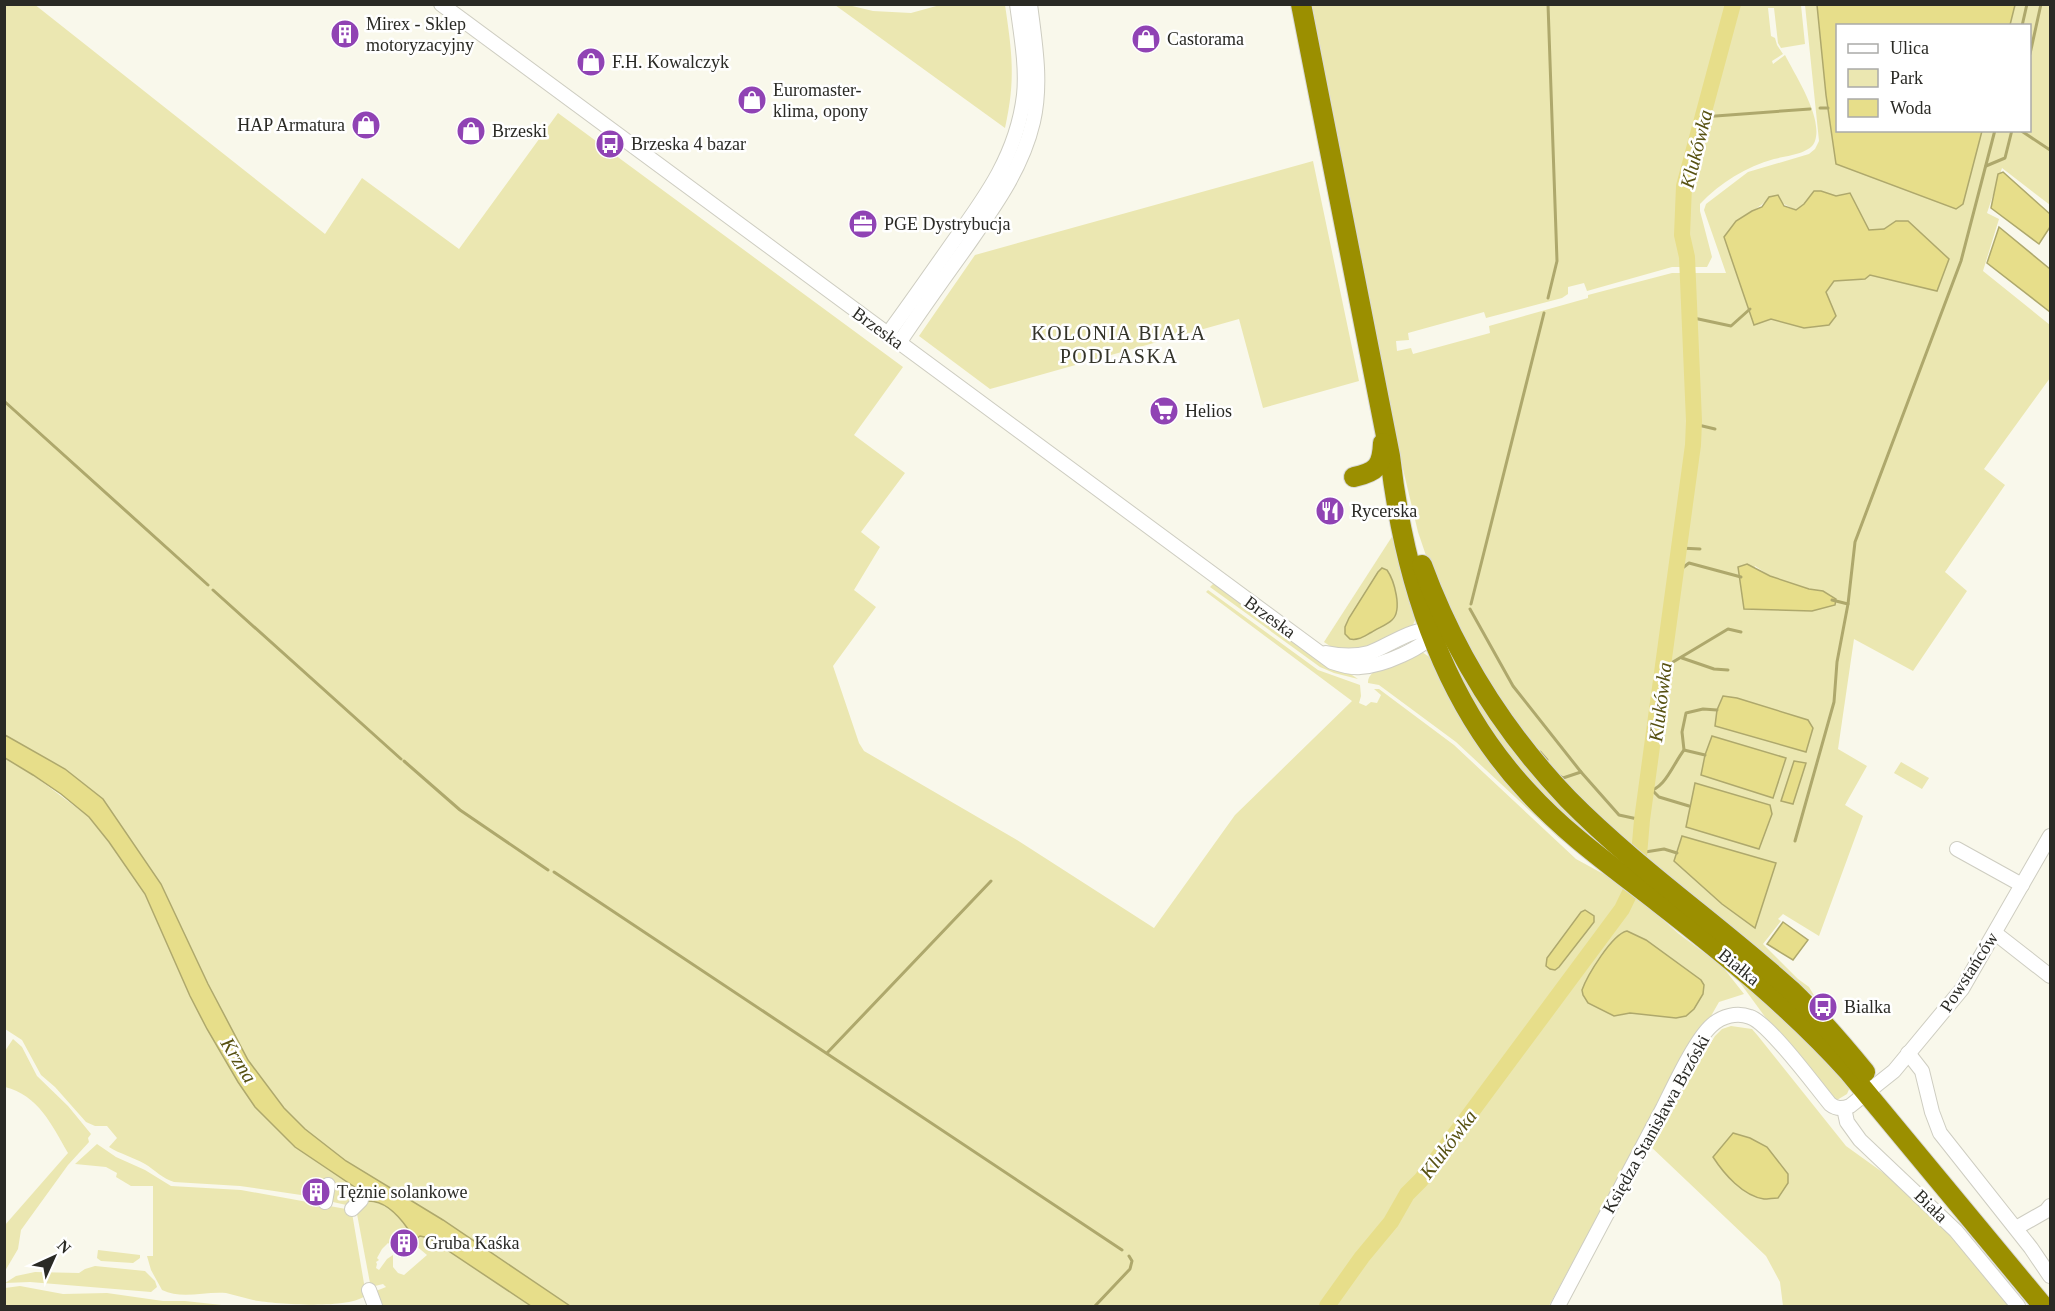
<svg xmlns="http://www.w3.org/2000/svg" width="2055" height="1311" font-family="'Times New Roman',serif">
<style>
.green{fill:#ebe7b1;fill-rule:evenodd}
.water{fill:#e7de8a;stroke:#aea86c;stroke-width:1.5}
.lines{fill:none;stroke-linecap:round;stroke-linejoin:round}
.stream{stroke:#aea86c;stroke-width:3}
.river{stroke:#e7de8a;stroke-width:16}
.minor-casing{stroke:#cecdc1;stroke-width:16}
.highway-casing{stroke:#d9d9d8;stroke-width:22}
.minor{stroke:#fff;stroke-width:14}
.highway{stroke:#9b8f00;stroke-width:20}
.labels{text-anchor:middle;stroke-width:5;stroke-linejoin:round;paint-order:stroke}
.poi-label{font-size:18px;fill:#2a2a25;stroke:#fff;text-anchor:start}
.street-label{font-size:18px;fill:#2a2a25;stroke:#fff}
.water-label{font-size:20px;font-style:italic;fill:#575111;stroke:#fff}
.neighbourhood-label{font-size:20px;letter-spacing:1.5px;fill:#343429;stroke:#fff}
</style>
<rect width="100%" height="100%" fill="#f9f8eb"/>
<!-- green -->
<g class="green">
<polygon points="34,4 325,234 362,178 459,249 558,113 903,367 854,435 905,473 861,532 880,547 854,590 876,607 833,666 859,743 864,751 1017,840 1154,928 1235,815 1352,701 1206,592 1208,590 1318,670 1360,685 1361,696 1359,703 1366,706 1371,702 1377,703 1381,695 1374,689 1379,689 1454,745 1576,859 1609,877 1653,911 1679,934 1722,966 1744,994 1719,1002 1615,1184 1549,1306 570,1306 443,1220 345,1161 305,1129 284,1108 248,1060 208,984 161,884 103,799 65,769 5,735 4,5"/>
<path d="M835,5H848L873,11L911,13L940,5H1005C1012,52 1016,80 1005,128Z"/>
<path d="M1311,5H1801L1805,44L1781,48L1778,43L1774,8H1768L1771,36L1775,38L1777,45L1783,54L1772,61L1773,64L1785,55C1796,77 1823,117 1815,141C1811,154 1785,156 1774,159C1746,167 1721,182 1700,204V211L1712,257L1707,267H1672L1587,291L1584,283L1568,287V294L1562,298L1486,318L1484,312L1408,333L1409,340L1396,341L1397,351L1411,348L1413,354L1490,333L1489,326L1588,298V295L1672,273H1726L1704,210L1706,204L1748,172L1809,154L1815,149L1819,141L1805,5H1817L1826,95L1836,164L1975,155L1982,131L2030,130V26L2010,25L2015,5H2050V205L2002,168L1987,213L1999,219L1983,271L2050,325V378L1984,469L2005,485L1945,572L1967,591L1913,671L1854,639L1838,749L1867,766L1845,805L1863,816L1819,936L1783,914L1778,919L1781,921L1763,944L1798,979L1809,987L1815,997L1780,972L1588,812L1506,716L1437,588L1418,532L1402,465ZM1821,191L1835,196L1850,194L1869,230L1884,229L1896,221L1948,259L1937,291L1870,275L1865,279L1834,281L1826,292L1833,312L1829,325L1804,328L1771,319L1754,324L1740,279L1736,221C1748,212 1760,209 1769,197L1796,210ZM1755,566L1770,576L1809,589L1816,590L1812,611L1745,609Z"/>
<polygon points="1313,161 1359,381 1263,408 1239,319 990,389 919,336 975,255"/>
<polygon points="1395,532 1416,618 1412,627 1369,649 1339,652 1324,642"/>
<polygon points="1213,584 1216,584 1358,679 1334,673 1320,667 1210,587"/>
<polygon points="1442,641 1450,649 1624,861 1618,867 1504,759"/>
<path d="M1416,652H1422L1431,658L1450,698L1585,856L1559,838L1456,742L1379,685L1368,683C1367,667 1403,658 1416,652Z"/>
<path d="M5,758L33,775L89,817L127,866L145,894L190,996L207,1029L255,1107L295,1147L359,1190L363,1196L375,1200L393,1212L406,1226L408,1230L405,1237L399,1236L391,1245L388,1243L382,1249L377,1258L379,1260L376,1262L377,1264L376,1268L379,1270L387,1259L393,1255V1267L398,1273L404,1275L427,1255L408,1239C413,1237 417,1235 422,1236C439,1238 511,1294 531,1306H377L376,1291L386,1287L383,1284L375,1286L370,1283L357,1214L351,1206L301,1195L240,1186L174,1182C163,1179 155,1170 145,1164C133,1157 120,1154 109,1147L117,1138L107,1126H95L86,1122L55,1087L41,1075L22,1040L5,1029Z"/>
<polygon points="1901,762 1929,778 1922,789 1894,773"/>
<polygon points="1730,969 1749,980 1851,1085 1847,1094 1837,1100 1832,1099 1771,1025"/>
<polygon points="1731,1026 1752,1029 1758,1036 1846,1146 1903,1187 1961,1244 2013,1306 1783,1306 1780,1282 1766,1256 1648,1144 1715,1036 1722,1029"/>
<path d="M13,1039L22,1047L37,1076L68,1106L91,1134L88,1138L89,1142L68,1165L21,1230L18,1249L5,1271V1225L68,1153C52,1125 38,1095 5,1087V1051Z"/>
<path d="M97,1144L116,1157L145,1170L171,1186L241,1190L346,1209L352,1213L366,1295C351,1310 274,1304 253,1300C244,1298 235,1295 226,1293C205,1291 182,1300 162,1290L151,1270L147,1256H153V1186H131L116,1177L117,1173L106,1167L75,1164Z"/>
<polygon points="98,1250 140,1255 140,1258 133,1263 101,1261 97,1258"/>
<polygon points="95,1266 145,1271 155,1281 157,1287 151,1292 30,1282 5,1283 16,1276 35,1272 79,1273 85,1269"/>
<polygon points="20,1286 63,1294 107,1293 163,1301 185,1301 231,1306 5,1306 5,1288"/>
</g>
<!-- water -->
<g class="water">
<polygon points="1817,5 2015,5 2010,25 1838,26 1838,130 1982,131 1963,204 1956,209 1836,164 1826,95"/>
<polygon points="2003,172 2050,214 2050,227 2039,244 1991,208 1998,174"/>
<polygon points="1814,191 1821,191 1836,196 1850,193 1869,230 1884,229 1896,221 1908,221 1949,259 1937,291 1870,275 1865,279 1834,281 1826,292 1836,316 1829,325 1804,328 1771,319 1754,325 1724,237 1736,221 1752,211 1762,207 1769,197 1778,195 1784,206 1796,210 1804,204"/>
<polygon points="1999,227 2050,269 2050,312 1987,263"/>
<polygon points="1747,564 1770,576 1809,589 1823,591 1836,599 1835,605 1812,611 1744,609 1738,567"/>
<path d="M1382,568L1387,570C1394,580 1403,610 1392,620C1387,625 1378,628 1372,632C1364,636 1358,641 1350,639L1345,634V627L1349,618L1378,572Z"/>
<polygon points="1723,696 1737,698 1808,720 1813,728 1806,752 1715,726 1717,710"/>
<path d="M5,735L65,769L103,799L161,884L208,984L248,1060L284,1108L305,1129L346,1161L443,1220L570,1306H531L429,1238L420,1236L417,1238L405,1237L408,1229C399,1216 384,1200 367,1201L359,1190L295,1147L255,1107L238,1082L207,1029L190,996L145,894L109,842L89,817L61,794L33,775L5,758Z"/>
<polygon points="1712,736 1786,758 1773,798 1701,775 1705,755"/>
<polygon points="1794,761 1806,763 1793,804 1781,801"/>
<polygon points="1695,783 1770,805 1772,814 1759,849 1686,827"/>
<polygon points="1682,836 1776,863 1755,928 1722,904 1674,861"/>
<polygon points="1585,910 1594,916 1594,922 1559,967 1555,970 1550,969 1546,966 1547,958 1581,912"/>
<polygon points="1783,922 1808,940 1793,960 1767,944"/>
<path d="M1627,931L1646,940L1701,980L1704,985L1703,994L1694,1009L1686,1016L1676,1018L1630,1013L1614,1016L1588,1003L1583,995L1582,990C1587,976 1612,934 1627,931Z"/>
<path d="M1733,1133L1750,1138L1767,1147L1788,1174V1183L1778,1198C1774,1198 1768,1199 1764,1199C1743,1196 1724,1174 1713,1157Z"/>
</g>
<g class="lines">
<!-- stream -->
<g class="stream">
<polyline points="1548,4 1557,261 1548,298"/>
<polyline points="2022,26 2027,4"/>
<polyline points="2030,54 2041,4"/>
<polyline points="1820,108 1828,108"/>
<polyline points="1702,117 1810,109"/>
<polyline points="2020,130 2050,150"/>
<polyline points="1986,166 2005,158 2012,130"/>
<polyline points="1689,317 1731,326 1750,309"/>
<polyline points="4,401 208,585"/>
<polyline points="1694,424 1715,429"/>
<polyline points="1680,548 1700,549"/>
<polyline points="1676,573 1689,563 1741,577"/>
<polyline points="213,590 401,759"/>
<polyline points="1832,600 1848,604"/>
<polyline points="1471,604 1544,313"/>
<polyline points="1470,609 1513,686 1581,772 1619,815 1642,820"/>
<polyline points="1682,658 1714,669 1728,670"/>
<polyline points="1663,668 1728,629 1741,632"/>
<polyline points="1684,750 1705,755"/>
<polyline points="1540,752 1547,760"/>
<polyline points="404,761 460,810 548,870"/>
<polyline points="1558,775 1563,778 1581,772"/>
<polyline points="1653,791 1659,797 1689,806"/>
<path d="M1646,792C1665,790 1673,764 1684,750L1682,732L1686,713L1703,709L1717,710"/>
<polyline points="1795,841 1834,702 1837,662 1848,604 1855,542 1961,261 1995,130"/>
<polyline points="1639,853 1664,849 1677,853"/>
<polyline points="554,872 1122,1250"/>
<polyline points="827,1053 991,881"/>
<polyline points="1095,1306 1130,1269 1132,1261 1129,1256"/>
</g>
<!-- river -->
<polyline class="river" points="1327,1306 1362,1257 1391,1222 1407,1194 1421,1180 1622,909 1637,878 1642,820 1693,445 1694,421 1687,257 1682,235 1684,186 1733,4"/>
<!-- minor casing -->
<g class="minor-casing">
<g id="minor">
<path d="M441,4L1332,662C1341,665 1351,668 1360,667C1382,666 1425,648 1437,630"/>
<path d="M887,335C909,305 930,275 951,245C985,198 1017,155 1024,95C1027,66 1021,34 1017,4"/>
<path d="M899,343C921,310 944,278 967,246C994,207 1022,169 1033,122C1042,83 1035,44 1030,4"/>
<path d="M1326,653C1340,656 1354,657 1369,653C1389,646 1415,625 1436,631"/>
<polyline points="1957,849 2022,885"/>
<polyline points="1995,933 2050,976"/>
<polyline points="1908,1053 1922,1071 1932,1112 1940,1133 2031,1248 2050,1276"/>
<polyline points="1844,1108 1847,1122 1860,1140 1956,1231 2018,1306"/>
<polyline points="325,1202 328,1185"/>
<polyline points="352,1209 361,1200"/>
<polyline points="2016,1228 2046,1211 2050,1206"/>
<polyline points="369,1290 375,1306"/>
<path d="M1558,1306C1593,1240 1628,1174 1663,1108C1674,1086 1695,1040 1712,1025C1722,1016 1737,1012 1750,1017C1769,1023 1815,1086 1830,1104C1836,1109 1842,1109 1850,1106L1894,1071L1962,989L2050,836"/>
</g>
</g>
<!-- highway casing -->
<g class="highway-casing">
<g id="highway">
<path d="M1301,4L1390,456C1404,578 1442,700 1527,791C1566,834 1613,867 1659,903C1726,955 1791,1008 1849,1072L2043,1306"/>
<path d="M1354,477C1377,472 1382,466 1383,443"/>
<path d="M1422,565C1454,652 1504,732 1568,799C1637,869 1719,925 1792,991C1818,1016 1842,1044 1865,1072"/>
</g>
</g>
<!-- minor -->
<use href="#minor" class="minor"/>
<!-- highway -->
<use href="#highway" class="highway"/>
</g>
<!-- icons -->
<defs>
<g id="building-disc" transform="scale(1.5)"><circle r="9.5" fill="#9043b4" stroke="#fff"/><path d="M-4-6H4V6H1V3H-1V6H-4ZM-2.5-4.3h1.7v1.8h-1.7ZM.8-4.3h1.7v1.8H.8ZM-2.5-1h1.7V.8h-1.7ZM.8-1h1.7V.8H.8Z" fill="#fff"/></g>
<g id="shop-disc" transform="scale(1.5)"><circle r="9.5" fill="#9043b4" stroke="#fff"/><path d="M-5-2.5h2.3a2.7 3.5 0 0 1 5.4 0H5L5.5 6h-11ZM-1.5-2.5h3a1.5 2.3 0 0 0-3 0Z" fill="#fff"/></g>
<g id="bus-disc" transform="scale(1.5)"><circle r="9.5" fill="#9043b4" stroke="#fff"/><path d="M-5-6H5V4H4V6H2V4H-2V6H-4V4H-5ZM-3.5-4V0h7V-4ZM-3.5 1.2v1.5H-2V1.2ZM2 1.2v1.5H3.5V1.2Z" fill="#fff"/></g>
<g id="office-disc" transform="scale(1.5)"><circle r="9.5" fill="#9043b4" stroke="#fff"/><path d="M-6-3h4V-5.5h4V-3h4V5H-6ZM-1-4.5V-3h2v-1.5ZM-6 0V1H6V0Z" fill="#fff"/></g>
<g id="supermarket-disc" transform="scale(1.5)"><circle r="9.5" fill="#9043b4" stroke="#fff"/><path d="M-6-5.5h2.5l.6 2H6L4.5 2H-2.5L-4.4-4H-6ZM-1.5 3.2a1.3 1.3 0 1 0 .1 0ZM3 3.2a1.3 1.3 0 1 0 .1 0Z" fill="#fff"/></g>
<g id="restaurant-disc" transform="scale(1.5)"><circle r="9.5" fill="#9043b4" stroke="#fff"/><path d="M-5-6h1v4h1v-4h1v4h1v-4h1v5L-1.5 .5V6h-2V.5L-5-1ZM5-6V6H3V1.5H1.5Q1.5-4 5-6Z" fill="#fff"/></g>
</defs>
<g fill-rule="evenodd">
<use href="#building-disc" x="345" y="34"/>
<use href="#shop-disc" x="1146" y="39"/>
<use href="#shop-disc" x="591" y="62"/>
<use href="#shop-disc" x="752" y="100"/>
<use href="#shop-disc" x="366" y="125"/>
<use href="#shop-disc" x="471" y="131"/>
<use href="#bus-disc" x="610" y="144"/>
<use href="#office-disc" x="863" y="224"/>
<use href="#supermarket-disc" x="1164" y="411"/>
<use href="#restaurant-disc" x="1330" y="511"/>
<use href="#bus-disc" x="1823" y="1007"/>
<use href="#building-disc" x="316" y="1192"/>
<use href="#building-disc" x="404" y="1243"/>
</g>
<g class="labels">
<!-- poi labels -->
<g class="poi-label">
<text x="366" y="30">Mirex - Sklep<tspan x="366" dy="21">motoryzacyjny</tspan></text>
<text x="1167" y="45">Castorama</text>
<text x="612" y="68">F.H. Kowalczyk</text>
<text x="773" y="96">Euromaster-<tspan x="773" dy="21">klima, opony</tspan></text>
<text x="345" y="131" text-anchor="end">HAP Armatura</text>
<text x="492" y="137">Brzeski</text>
<text x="631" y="150">Brzeska 4 bazar</text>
<text x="884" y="230">PGE Dystrybucja</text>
<text x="1185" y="417">Helios</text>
<text x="1351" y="517">Rycerska</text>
<text x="1844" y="1013">Bialka</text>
<text x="337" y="1198">Tężnie solankowe</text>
<text x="425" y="1249">Gruba Kaśka</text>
</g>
<!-- street labels -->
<g class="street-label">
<text transform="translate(878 328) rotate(36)" y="6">Brzeska</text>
<text transform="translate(1270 617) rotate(36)" y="6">Brzeska</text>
<text transform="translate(1739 967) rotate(39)" y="6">Białka</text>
<text transform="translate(1969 972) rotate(-57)" y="6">Powstańców</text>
<text transform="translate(1656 1124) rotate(-61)" y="6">Księdza Stanisława Brzóski</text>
<text transform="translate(1931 1206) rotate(44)" y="6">Biała</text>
</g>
<!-- water labels -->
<g class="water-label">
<text transform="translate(1696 149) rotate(-76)" y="7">Klukówka</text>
<text transform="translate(1660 702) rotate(-83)" y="7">Klukówka</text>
<text transform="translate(239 1060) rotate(58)" y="7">Krzna</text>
<text transform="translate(1448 1144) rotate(-53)" y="7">Klukówka</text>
</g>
<!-- neighbourhood labels -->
<g class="neighbourhood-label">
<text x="1119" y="340">KOLONIA BIAŁA<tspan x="1119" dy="23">PODLASKA</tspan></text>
</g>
</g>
<!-- border -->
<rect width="2055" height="1311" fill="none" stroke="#2a2a25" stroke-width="12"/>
<!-- legend -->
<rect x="1836" y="24" width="195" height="108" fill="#ffffff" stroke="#aaaaa8" stroke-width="1.5"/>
<rect x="1848" y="44" width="30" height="9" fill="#ffffff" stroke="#aaaaa8" stroke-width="1.5"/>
<text x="1890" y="54" font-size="18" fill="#2a2a25">Ulica</text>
<rect x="1848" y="69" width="30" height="18" fill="#ebe7b1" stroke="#aaaaa8" stroke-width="1.5"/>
<text x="1890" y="84" font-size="18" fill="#2a2a25">Park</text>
<rect x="1848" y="99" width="30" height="18" fill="#e7de8a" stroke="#aaaaa8" stroke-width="1.5"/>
<text x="1890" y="114" font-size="18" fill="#2a2a25">Woda</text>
<!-- north arrow -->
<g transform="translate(54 1257) rotate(45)" stroke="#ffffff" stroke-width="4.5" paint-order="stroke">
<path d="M0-4.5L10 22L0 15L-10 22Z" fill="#2a2a25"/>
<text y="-9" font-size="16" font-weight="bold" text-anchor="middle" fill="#2a2a25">N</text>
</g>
</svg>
